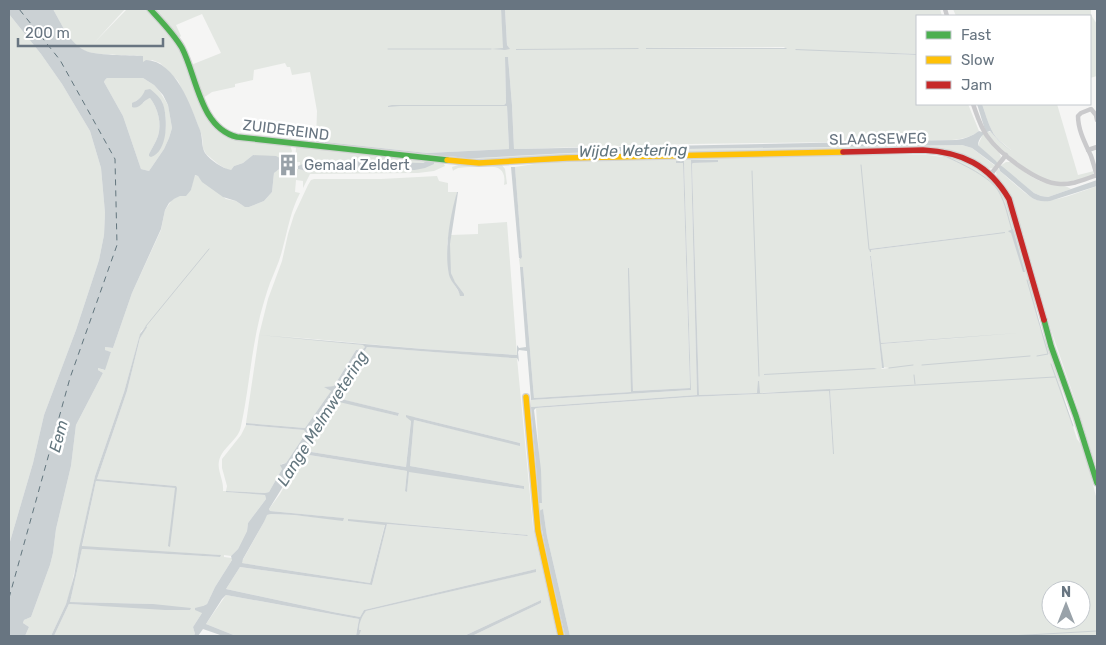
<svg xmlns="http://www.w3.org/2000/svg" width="1106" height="645" font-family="Rubik,sans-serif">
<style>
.green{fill:#e3e7e2;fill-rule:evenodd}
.water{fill:#cbd1d4;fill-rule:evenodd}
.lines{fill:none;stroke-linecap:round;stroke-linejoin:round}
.stream{stroke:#cbd1d4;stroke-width:1}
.ferry{stroke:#63767e;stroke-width:1;stroke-dasharray:6 5;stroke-linecap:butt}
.fast-casing{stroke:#d2d3d3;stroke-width:8}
.slow-casing{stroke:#d2d3d3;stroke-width:8}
.jam-casing{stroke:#d2d3d3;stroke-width:8}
.street{stroke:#cacacc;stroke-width:4.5}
.fast{stroke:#4caf50;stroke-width:5.5}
.slow{stroke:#ffc107;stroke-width:5.5}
.jam{stroke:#c62828;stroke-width:5.5}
.labels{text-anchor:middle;stroke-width:5;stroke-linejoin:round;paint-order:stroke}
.street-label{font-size:15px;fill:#687581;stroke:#fff}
.poi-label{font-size:15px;fill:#687581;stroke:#fff;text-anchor:start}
.water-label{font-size:16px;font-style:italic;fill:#63767e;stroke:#fff}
</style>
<rect width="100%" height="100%" fill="#f5f5f4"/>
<!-- green -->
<g class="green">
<path d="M53,9H125L94,43L127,9H148L172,38L181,49L209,121L215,128L223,134L290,145L292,151L289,160H284L281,158L253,155L243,163L234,166L231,170H228L218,164L206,154L203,148L202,136L194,115L178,81L160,63L152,60L142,63L143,56C130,55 94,56 83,50C69,42 61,23 53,9Z"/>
<path d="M153,9H501L504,48L499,50L509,48L507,45L505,9H940L942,16H917V54L825,51L917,55V104H968L979,131C965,142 945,140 928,141L690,144L514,149L512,105L508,57H505L506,103L504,105H403L507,106L509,149L427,153L316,141L317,111L310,72L292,75L290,67H287L285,63L254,70L253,80L235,84V87L212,92L203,98L191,65L221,53L202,14L176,25L181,36L179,38L177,37ZM784,47L786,49L646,48Z"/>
<polygon points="953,9 1091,9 1091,15 1097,24 1097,76 1090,78 1090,16 956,16"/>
<polygon points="9,14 41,54 62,84 90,131 101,168 105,213 104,235 99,260 76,330 44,415 33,463 9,545"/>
<path d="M107,78H143L154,85L160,92L168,105L172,128L169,138L164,149L149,171L141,169L123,116L104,82L105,80ZM143,96L162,101C168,120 167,129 161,147L149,154C152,148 156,142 158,136C162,124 158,108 150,98L147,99L143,103L132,104Z"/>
<path d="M982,104H1057L1078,175L1094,171L1093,175C1084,178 1073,182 1063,182C1058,182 1052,182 1047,180C1029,175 998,148 986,132H991L999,141L1011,150C1007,146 1002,143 998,139C989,130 986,115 982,104Z"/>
<polygon points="983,134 984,134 999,152 1001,157 997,164 978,145"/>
<path d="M962,145L972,148L994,165H995C994,169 990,169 986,168L950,151L484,161L442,157C453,155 467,158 478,158L569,153L684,149Z"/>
<polygon points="297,146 428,160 423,163 338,162 309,163 300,166 300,162 296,162 295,160 296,148"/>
<path d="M946,154L959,157L987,174L993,178L1006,197L1028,273L1027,274L1031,284L1040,328L1052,355L1065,402L1077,439L1083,447L1097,500V636H570L547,536L543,510L539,511V503L542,502L536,408L690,397L829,391L833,454L830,390L759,393L758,381V393L699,395L692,164L693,163L718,161V160H691L697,395L531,407V400L691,390L684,161L676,163H683L690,388L633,391L628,268L632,392L534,398L523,267H520L519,259L522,258L515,167L534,164L566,161L858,155H928L943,157ZM1005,232L871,250L869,249ZM871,256L881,343L959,338L881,344L883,367L889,368L881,369L882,368L870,257ZM1051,590H1081V620H1051Z"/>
<path d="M434,161L443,162L445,166L434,171L418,173L310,174L303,188V181L296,180L295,192L300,193C291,210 288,228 283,247C280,260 275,271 270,283C266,294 263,305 260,316C251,352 249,390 241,426C239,440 222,447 219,461C217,471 224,480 223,491H226L227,486L222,468V459L241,435L246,425L305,430L306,433L286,463L281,464L282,469L269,492L265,493L226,491L227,492L265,495L266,499L248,523L247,531L238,549L231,556L224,555V557L232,558V560L215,587L207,604L203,606L202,613L193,627L195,634L193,636H54L69,604L99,606L153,604L70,602L82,549L220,557V555L82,547L96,481L176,488L168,546L176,486L97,479L127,391L140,338L146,327L141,331L124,392L95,476L70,592L66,604L51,636H25L29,627L23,623L24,620L31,617L50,565L53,553L56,529L71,466L76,425L103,373L98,370V368L104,370L111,352L104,350L105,347L113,348L132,293L161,230L165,210L172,200L191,190L194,175L198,176L226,199L236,201L242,205L249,207L264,201L272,192L274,173L276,171L281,169L283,170L298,169L306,171L329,169L415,170Z"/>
<path d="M1006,162H1011C1021,169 1031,178 1043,182C1053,185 1061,183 1071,189L1048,197L1041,196L1034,193L1000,166Z"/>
<path d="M461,164H501L505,169L507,184L504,185C505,180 505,171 498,168C491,165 467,167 458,168L454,170L453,171L452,167Z"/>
<path d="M998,168L1000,171C1007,177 1029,198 1037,200C1052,204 1082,191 1097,186V470L1077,406L1051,330L1023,233L997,177L996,172Z"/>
<path d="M437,176L439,181L448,183V192H457L447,244L449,274L451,279L460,294L464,296C460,290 456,285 453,279C448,268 449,246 451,235L478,234V224L507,222L517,355L423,349L280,336L364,345L365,347L363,349L356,350L334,386L325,387L331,391L305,428L246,423L259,335L268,299L282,261L288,234L294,215L308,185L311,180L314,179H381Z"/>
<path d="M367,347L517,358L533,527L557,636H472L541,603V600L464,636H359L360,630H359C359,623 361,616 366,611L535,572L536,569L364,610L360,617L333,612L226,589L240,567L372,585L387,524L527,536V535L405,524L348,521L385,524L370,583L241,563L264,522L266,515L271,514L294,515L343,520V518L270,511L269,509L280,494L303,454L407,471L405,491H407L409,471L523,489L524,486L410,466L414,420L520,445V443L414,417L411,420L406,467L305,451L335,400L398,416L399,413L336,398Z"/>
<polygon points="226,595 359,619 356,636 236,636 206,624"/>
</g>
<!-- water -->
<g class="water">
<path d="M9,9H53C61,23 69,42 84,50C94,56 130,55 143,56V62L146,60C176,61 191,107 200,130C203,138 201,146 205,153C211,161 222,168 231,170L234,166L243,163L253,155L276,156L284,160V165H283L282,167L274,173L272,192L264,201L249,207H245L236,201L223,197L202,182L198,176L195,175L191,190L186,196H180L174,199L169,203L165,210L161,229L132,293L113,348L105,347V350L111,352L105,370L98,368V370L103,373L76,425L71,466L56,529L53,553L50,565L31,617L24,620L23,623L29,627L25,636H9V545L33,463L44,415L76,330L99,260L104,235L105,213L101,168L90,131L62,84L41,54L9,14ZM107,78H143L154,85L163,95L168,105L172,128L169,138L164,149L149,171L141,169L123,116L104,82L105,80Z"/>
<polygon points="501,9 505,9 507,45 510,49 505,50 491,49 503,48"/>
<polygon points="639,48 638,49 516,50 516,49"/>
<polygon points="784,48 787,48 786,49 646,49 646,48"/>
<polygon points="796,49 917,54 917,55 795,50"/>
<path d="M505,57H508L512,105L514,149L956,140C965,139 972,136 979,131L982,132L985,130L977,104H982C986,115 989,128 996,137C1000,142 1006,146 1011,151L999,141L990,131C984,132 978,139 978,145L996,161C999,166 999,164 1003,167L1034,193L1041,196L1048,197L1097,180V186L1050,201C1034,203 1030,196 1019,187C1012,181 1006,176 1000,171L999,168L972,148L962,145L684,149L569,153L478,158H466L449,156L434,161V164L425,168L415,170L329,169L306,171L298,169V166L303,164L356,161L423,163L436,156L435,155L316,142V141L427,153L509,149L507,106H400L388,107V106L392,105H504L506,103Z"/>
<path d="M150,89C155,93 161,98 163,104C168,118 168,152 151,157L149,156V154C152,148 156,142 158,136C162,124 158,108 150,98C143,100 140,110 132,107V103C138,101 143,96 145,90Z"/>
<polygon points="691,160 718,160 718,162 693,163 692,164 699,395 757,393 758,381 759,381 760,393 830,389 834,454 833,454 829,391 690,397 536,408 534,410 541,470 542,503 539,503 531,407 697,395"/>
<path d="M676,161H684L691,390L531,400L527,351L519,350L518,352L519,362L517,358H512L367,347L337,398L399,413L398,416L335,401L316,431L305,451L406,467L411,421L406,417V415L520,443V446L414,420L410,466L524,486V489L409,472L407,492L405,491L407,471L303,454L269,509L270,511L344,518L343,521L294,515L271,514L267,515L264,522L243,559L242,563L370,583L385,525L348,521V519L528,535L527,536L387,524L372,585L240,567L226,589L333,612L360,617L364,610L536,569V572L366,611C362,616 359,623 359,630H361L359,636H356L359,619L226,595L222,599L206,624L236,636H223L203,629L198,636H193L195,634L193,627L202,613L195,610V608L203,606L207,604L215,587L232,560L231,556L238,549L247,531L248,523L266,499L265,495L226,492V491L265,493L269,492L282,469L280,465L286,463L306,433L304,430L246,425V423L305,428L331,391L324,387L334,386L356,350L363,349L365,347L363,345L259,335L423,349L517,355V345L519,348L526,347L520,267H523L534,398L631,392L628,274V268H629L633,391L690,388L683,163H676Z"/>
<polygon points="511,167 515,167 522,257 521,259 519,258"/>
<path d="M457,192H458L457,199L450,244L451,273L455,282L464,294V296H460C459,288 451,283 449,275C444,250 450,216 457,192Z"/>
<polygon points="1013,229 1025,272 1023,272 1011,233 1009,232 1008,231"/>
<polygon points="1005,232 1005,233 871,250 871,252 870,252 869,249"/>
<polygon points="870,256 871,256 881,343 1032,332 881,344 884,368 882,368"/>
<polygon points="146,326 147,327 140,338 127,391 97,479 176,486 177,488 170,547 168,546 175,488 96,481 82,546 221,555 220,557 82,549 70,602 153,604 191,608 190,610 165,610 69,604 54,636 51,636 66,604 74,576 79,548 95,476 124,392 140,334"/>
<polygon points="874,368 877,369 764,375 764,374"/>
<path d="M543,509L547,536L570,636H565C556,595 545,553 539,511Z"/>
<polygon points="541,600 541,603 472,636 464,636"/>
</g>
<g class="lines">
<!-- stream -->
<g class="stream">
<polyline points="388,49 491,49"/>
<path d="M947,157C962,164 991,177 999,192C1006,204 1008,218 1012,230"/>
<polyline points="861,165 869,249"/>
<polyline points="752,171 759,376"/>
<polyline points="1027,280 1048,354 1037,356"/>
<polyline points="146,326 209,249"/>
<polyline points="1051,364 1073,426"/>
<polyline points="922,365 1030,356"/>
<polyline points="889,368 913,365"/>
<polyline points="914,375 915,384"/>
<polyline points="830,390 1055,377"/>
<polyline points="1010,636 1097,631"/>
</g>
<!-- ferry -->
<polyline class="ferry" points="9,598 70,378 117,245 115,159 60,60 19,9"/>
<!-- fast casing -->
<g class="fast-casing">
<g id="fast">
<path d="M150,9C161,21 174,34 182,48C197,77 200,128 237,137L447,160"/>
<polyline points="1044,320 1051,346 1076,416 1097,483"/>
</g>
</g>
<!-- slow casing -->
<g class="slow-casing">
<g id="slow">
<polyline points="447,160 479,163 567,158 843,152"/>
<polyline points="526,397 538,531 561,636"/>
</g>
</g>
<!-- jam casing -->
<g class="jam-casing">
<path id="jam" d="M843,152L923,150C962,152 989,165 1009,199L1044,320"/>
</g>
<!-- street -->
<g class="street">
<polyline points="945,9 947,16"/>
<path d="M973,104C977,115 980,126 987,136C1000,154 1037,183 1060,184C1073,185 1085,179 1097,175"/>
<polyline points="1088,150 1097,147"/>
<polyline points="991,174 1006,155"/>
<path d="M1097,176C1095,169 1093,162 1091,156C1085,143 1078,130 1078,116L1081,113L1091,109L1096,115L1097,120"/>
</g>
<!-- fast -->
<use href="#fast" class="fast"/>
<!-- slow -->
<use href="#slow" class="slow"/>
<!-- jam -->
<use href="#jam" class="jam"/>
</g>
<!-- icons -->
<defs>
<g id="building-bare" transform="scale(1.725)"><path d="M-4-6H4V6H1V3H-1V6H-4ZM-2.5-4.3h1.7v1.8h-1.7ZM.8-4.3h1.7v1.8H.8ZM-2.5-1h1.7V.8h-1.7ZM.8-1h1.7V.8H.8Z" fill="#99a2a9" stroke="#fff" stroke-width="2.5" paint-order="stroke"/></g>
</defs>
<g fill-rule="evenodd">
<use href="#building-bare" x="288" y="165"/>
</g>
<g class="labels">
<!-- street labels -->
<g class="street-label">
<text transform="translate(286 130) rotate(7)" y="5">ZUIDEREIND</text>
<text transform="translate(878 139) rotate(-1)" y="5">SLAAGSEWEG</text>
</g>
<!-- poi labels -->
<g class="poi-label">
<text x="304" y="170">Gemaal Zeldert</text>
</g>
<!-- water labels -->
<g class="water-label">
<text transform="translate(633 150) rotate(-1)" y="6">Wijde Wetering</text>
<text transform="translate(322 418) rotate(-58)" y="6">Lange Melmwetering</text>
<text transform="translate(58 436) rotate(-75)" y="6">Eem</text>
</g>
</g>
<!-- border -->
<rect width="1106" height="645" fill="none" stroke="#687581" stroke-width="20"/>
<!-- legend -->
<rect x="916" y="15" width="175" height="90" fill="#ffffff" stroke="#c3c8cd"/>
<rect x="926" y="31" width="25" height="8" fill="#4caf50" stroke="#c3c8cd"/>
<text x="961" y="40" font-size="15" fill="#687581">Fast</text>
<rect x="926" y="56" width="25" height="8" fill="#ffc107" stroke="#c3c8cd"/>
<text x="961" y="65" font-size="15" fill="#687581">Slow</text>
<rect x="926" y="81" width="25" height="8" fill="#c62828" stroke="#c3c8cd"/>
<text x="961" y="90" font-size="15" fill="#687581">Jam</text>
<!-- north arrow -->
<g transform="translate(1066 605)"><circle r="24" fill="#ffffff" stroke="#c3c8cd"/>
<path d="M0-4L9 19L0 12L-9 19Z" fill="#99a2a9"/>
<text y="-8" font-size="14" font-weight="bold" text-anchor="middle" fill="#687581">N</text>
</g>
<!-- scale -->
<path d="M18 38v8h145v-8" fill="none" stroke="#687581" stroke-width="2.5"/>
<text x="25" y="38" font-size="15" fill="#687581" stroke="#ffffff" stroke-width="4" paint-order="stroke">200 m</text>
</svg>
